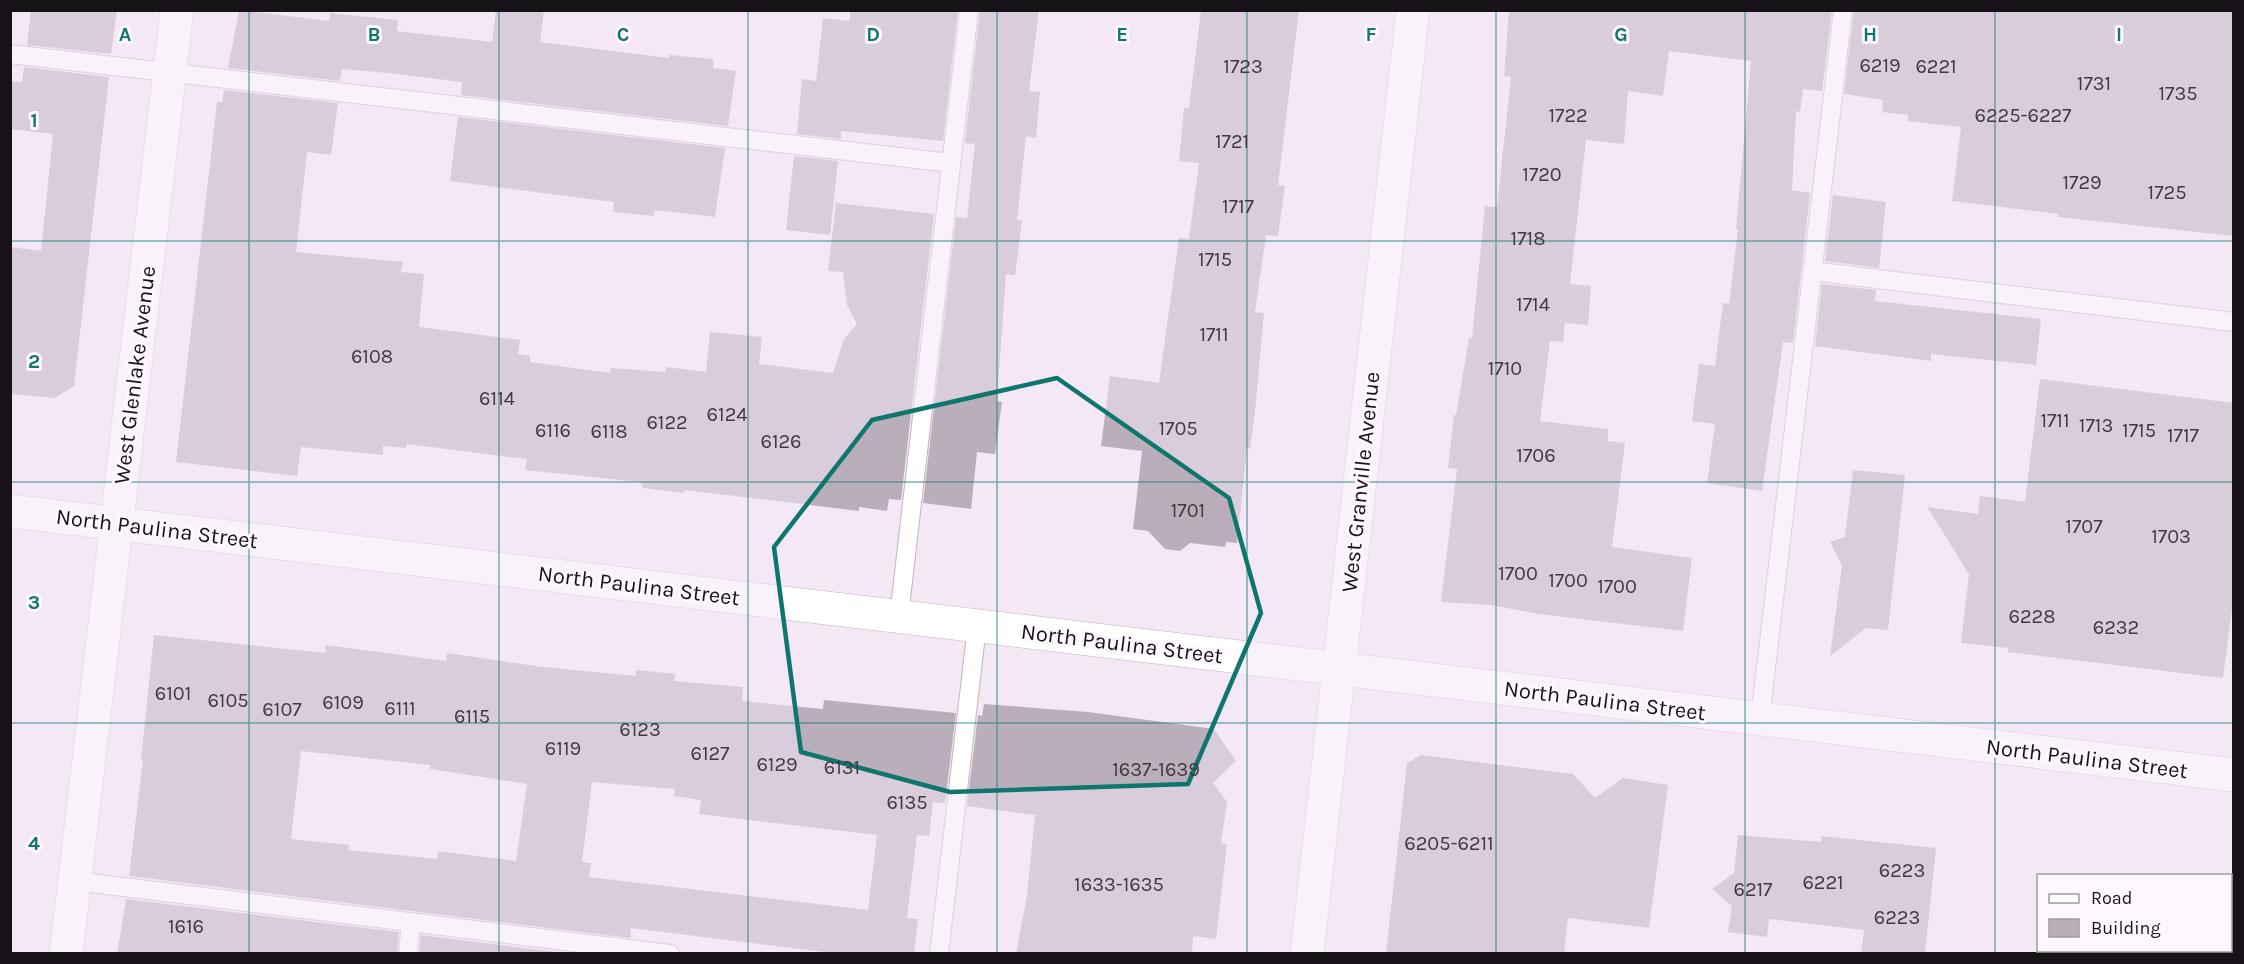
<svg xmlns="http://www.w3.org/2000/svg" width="2244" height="964" font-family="Karla,sans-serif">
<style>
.building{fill:#baaebb;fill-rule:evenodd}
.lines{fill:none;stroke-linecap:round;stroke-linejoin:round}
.lane-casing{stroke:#c0b4c1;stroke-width:20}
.street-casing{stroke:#c0b4c1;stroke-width:34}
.lane{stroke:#fff;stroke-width:18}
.street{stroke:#fff;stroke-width:33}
.marked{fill:none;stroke:#0f766e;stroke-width:4.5;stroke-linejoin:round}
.grid{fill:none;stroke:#0f766e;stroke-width:1.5;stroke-opacity:0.55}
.labels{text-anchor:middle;stroke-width:6;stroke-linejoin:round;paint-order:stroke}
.number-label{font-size:20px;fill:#403940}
.street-label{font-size:22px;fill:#171217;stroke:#fef7ff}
.grid-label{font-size:20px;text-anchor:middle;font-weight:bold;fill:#0f766e;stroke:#fef7ff;stroke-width:6;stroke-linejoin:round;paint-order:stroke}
</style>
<rect width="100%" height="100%" fill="#f4e8f5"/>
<!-- building -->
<g class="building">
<polygon points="31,10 117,10 111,54 27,45"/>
<polygon points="239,10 329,21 330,13 398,20 397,31 492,42 496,10 544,10 540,42 669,58 669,55 713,59 713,68 736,71 728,126 461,95 462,82 388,73 342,69 340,81 228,68"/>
<polygon points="850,10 958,10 943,141 841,131 841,139 797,134 802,79 816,81 823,18 850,21"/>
<polygon points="980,10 1039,10 1029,91 1040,92 1036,138 1026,136 1017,220 1022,220 1015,275 1006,274 997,401 1002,402 995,454 977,452 971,509 923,503 956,217 967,218 975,144 965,143"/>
<polygon points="1201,10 1299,10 1278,185 1285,186 1278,236 1266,235 1255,312 1264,313 1255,411 1250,449 1247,448 1237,543 1226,542 1225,547 1190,543 1180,551 1165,549 1148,531 1133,529 1142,451 1101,446 1110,376 1159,383 1179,238 1189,239 1199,163 1179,161 1184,108 1189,108"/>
<polygon points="1509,10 1832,10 1822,91 1803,89 1800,112 1796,111 1792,190 1810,193 1793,343 1783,342 1762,491 1707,483 1715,424 1692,421 1699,364 1715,366 1723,303 1729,304 1738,230 1736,229 1751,61 1669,51 1663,96 1628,91 1624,144 1586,140 1570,284 1591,286 1588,325 1565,323 1563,342 1550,341 1540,421 1608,429 1608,441 1625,443 1612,547 1692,558 1683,631 1539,614 1490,605 1441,602 1457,469 1448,468 1454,415 1456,415 1469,338 1472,338 1485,206 1497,207 1511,77 1504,76"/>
<polygon points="1854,10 2234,10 2234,236 2058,217 2058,214 1952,201 1961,127 1908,121 1908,115 1882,112 1883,100 1844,94"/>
<polygon points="24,67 109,77 74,386 55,398 10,394 10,247 41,251 53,134 10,129 10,81 22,82"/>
<polygon points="224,90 338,103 331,155 307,152 296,252 403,262 401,272 424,274 419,327 520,340 518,354 530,356 530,362 610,373 611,368 665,372 666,367 706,372 710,332 762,337 759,364 833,373 844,339 857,324 847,305 843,272 828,271 836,203 934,214 901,500 889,499 887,511 859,507 859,511 685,490 684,493 643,488 641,482 525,470 527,459 407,444 406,448 383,446 383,455 301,447 297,476 176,462 217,102 222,102"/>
<polygon points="458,117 725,148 715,217 655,210 654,216 613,212 614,202 450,181"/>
<polygon points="794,156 838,161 830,235 786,230"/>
<polygon points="1833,195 1886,202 1879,268 1825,261"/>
<polygon points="1822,284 1876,290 1875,301 2041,319 2036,365 1931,354 1931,361 1815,346"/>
<polygon points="2040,379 2234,403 2234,593 2223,678 2008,652 2008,648 1961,643 1969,574 1927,507 1978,514 1980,496 2025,502"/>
<polygon points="1853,470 1905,475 1888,630 1866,628 1830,656 1842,566 1830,542 1845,537"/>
<path d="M154,635L325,653L326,645L446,661L447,653L543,667L636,676V670L675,674L674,681L743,687L742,701L823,709L824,700L956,713L945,803L933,802L929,836L917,835L907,918L918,919L914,954H840L631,928L630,938L129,876L143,760H141ZM301,751L430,765V769L527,784L516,861L438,851L437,859L348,850L349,845L291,839ZM592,782L675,789L674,796L701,800L699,814L877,835L868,910L589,877L591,863L582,862Z"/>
<polygon points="984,704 1088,712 1214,729 1236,761 1213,783 1227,802 1221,843 1227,844 1216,939 1193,936 1192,954 1016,954 1027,896 1035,815 967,806 978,715 982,716"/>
<polygon points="1421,755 1573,774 1595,798 1623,778 1668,785 1649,928 1568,918 1564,954 1386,954 1407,763"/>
<polygon points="1738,835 1821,842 1821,836 1936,848 1925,954 1861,954 1864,930 1769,919 1767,937 1728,932 1732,906 1712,889 1734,873"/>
<polygon points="126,899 399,932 397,954 117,954"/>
<polygon points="421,935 573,954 419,954"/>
</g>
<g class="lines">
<!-- lane casing -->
<g class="lane-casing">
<g id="lane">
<polyline points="10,54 951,163"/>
<polyline points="1812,271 2234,322"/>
<polyline points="899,616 969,10"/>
<polyline points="1760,719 1843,10"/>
<polyline points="74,881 670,954"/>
<polyline points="408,954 411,922"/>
<polyline points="939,954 977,626"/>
</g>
</g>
<!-- street casing -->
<g class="street-casing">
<g id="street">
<polyline points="10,511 2234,775"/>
<polyline points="66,954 177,10"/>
<polyline points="1307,954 1413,10"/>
</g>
</g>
<!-- lane -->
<use href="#lane" class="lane"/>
<!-- street -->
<use href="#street" class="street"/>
</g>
<!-- marked area -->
<path d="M0 0H2244V964H0ZM1057,378L1229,498L1261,613L1188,784L950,792L801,752L774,547L872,420Z" fill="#f4e8f5" fill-opacity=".55" fill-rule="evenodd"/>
<path class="marked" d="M1057,378L1229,498L1261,613L1188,784L950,792L801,752L774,547L872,420Z"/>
<!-- grid -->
<path class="grid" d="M249,10V954M499,10V954M748,10V954M997,10V954M1247,10V954M1496,10V954M1745,10V954M1995,10V954M10,241H2234M10,482H2234M10,723H2234"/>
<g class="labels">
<!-- number labels -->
<g class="number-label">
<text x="1880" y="72">6219</text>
<text x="1243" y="73">1723</text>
<text x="1936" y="73">6221</text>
<text x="2094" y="90">1731</text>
<text x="2178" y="100">1735</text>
<text x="1568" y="122">1722</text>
<text x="2023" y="122">6225-6227</text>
<text x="1232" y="148">1721</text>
<text x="1542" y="181">1720</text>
<text x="2082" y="189">1729</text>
<text x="2167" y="199">1725</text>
<text x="1238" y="213">1717</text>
<text x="1528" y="245">1718</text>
<text x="1215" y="266">1715</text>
<text x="1533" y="311">1714</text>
<text x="1214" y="341">1711</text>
<text x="372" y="363">6108</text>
<text x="1505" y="375">1710</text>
<text x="497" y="405">6114</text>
<text x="727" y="421">6124</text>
<text x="2055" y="427">1711</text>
<text x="667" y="429">6122</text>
<text x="2096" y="432">1713</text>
<text x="1178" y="435">1705</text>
<text x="553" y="437">6116</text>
<text x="2139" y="437">1715</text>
<text x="609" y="438">6118</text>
<text x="2183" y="442">1717</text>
<text x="781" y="448">6126</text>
<text x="1536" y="462">1706</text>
<text x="1188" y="517">1701</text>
<text x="2084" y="533">1707</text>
<text x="2171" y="543">1703</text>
<text x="1518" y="580">1700</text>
<text x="1568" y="587">1700</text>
<text x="1617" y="593">1700</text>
<text x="2032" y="623">6228</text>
<text x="2116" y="634">6232</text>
<text x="173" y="700">6101</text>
<text x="228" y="707">6105</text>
<text x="343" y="709">6109</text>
<text x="400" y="715">6111</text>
<text x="282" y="716">6107</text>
<text x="472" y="723">6115</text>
<text x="640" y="736">6123</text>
<text x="563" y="755">6119</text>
<text x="710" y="760">6127</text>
<text x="777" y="771">6129</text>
<text x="842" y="774">6131</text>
<text x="1156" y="776">1637-1639</text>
<text x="907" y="809">6135</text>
<text x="1449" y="850">6205-6211</text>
<text x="1902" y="877">6223</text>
<text x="1823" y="889">6221</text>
<text x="1119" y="891">1633-1635</text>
<text x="1753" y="896">6217</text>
<text x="1897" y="924">6223</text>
<text x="186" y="933">1616</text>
</g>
<!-- street labels -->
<g class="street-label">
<text transform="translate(134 375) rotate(-83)" y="8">West Glenlake Avenue</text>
<text transform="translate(1360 482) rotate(-84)" y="8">West Granville Avenue</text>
<text transform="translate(157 528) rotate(7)" y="8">North Paulina Street</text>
<text transform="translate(639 585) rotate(7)" y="8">North Paulina Street</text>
<text transform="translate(1122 643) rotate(7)" y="8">North Paulina Street</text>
<text transform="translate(1605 700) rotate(7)" y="8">North Paulina Street</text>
<text transform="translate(2087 758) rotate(7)" y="8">North Paulina Street</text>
</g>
</g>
<g class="grid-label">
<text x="125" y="41">A</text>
<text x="374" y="41">B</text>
<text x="623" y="41">C</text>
<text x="873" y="41">D</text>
<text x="1122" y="41">E</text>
<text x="1371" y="41">F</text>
<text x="1621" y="41">G</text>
<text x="1870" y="41">H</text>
<text x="2119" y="41">I</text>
<text x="34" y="127">1</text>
<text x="34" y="368">2</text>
<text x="34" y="609">3</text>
<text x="34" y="850">4</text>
</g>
<!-- border -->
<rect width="2244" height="964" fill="none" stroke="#171217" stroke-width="24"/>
<!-- legend -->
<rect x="2037" y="874" width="195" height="78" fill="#fef7ff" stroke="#a29ba2" stroke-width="1.5"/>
<rect x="2049" y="894" width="30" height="9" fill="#ffffff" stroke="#a29ba2" stroke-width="1.5"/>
<text x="2091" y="904" font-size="18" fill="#171217">Road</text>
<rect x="2049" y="919" width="30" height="18" fill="#baaebb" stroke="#a29ba2" stroke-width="1.5"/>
<text x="2091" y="934" font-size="18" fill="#171217">Building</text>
</svg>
